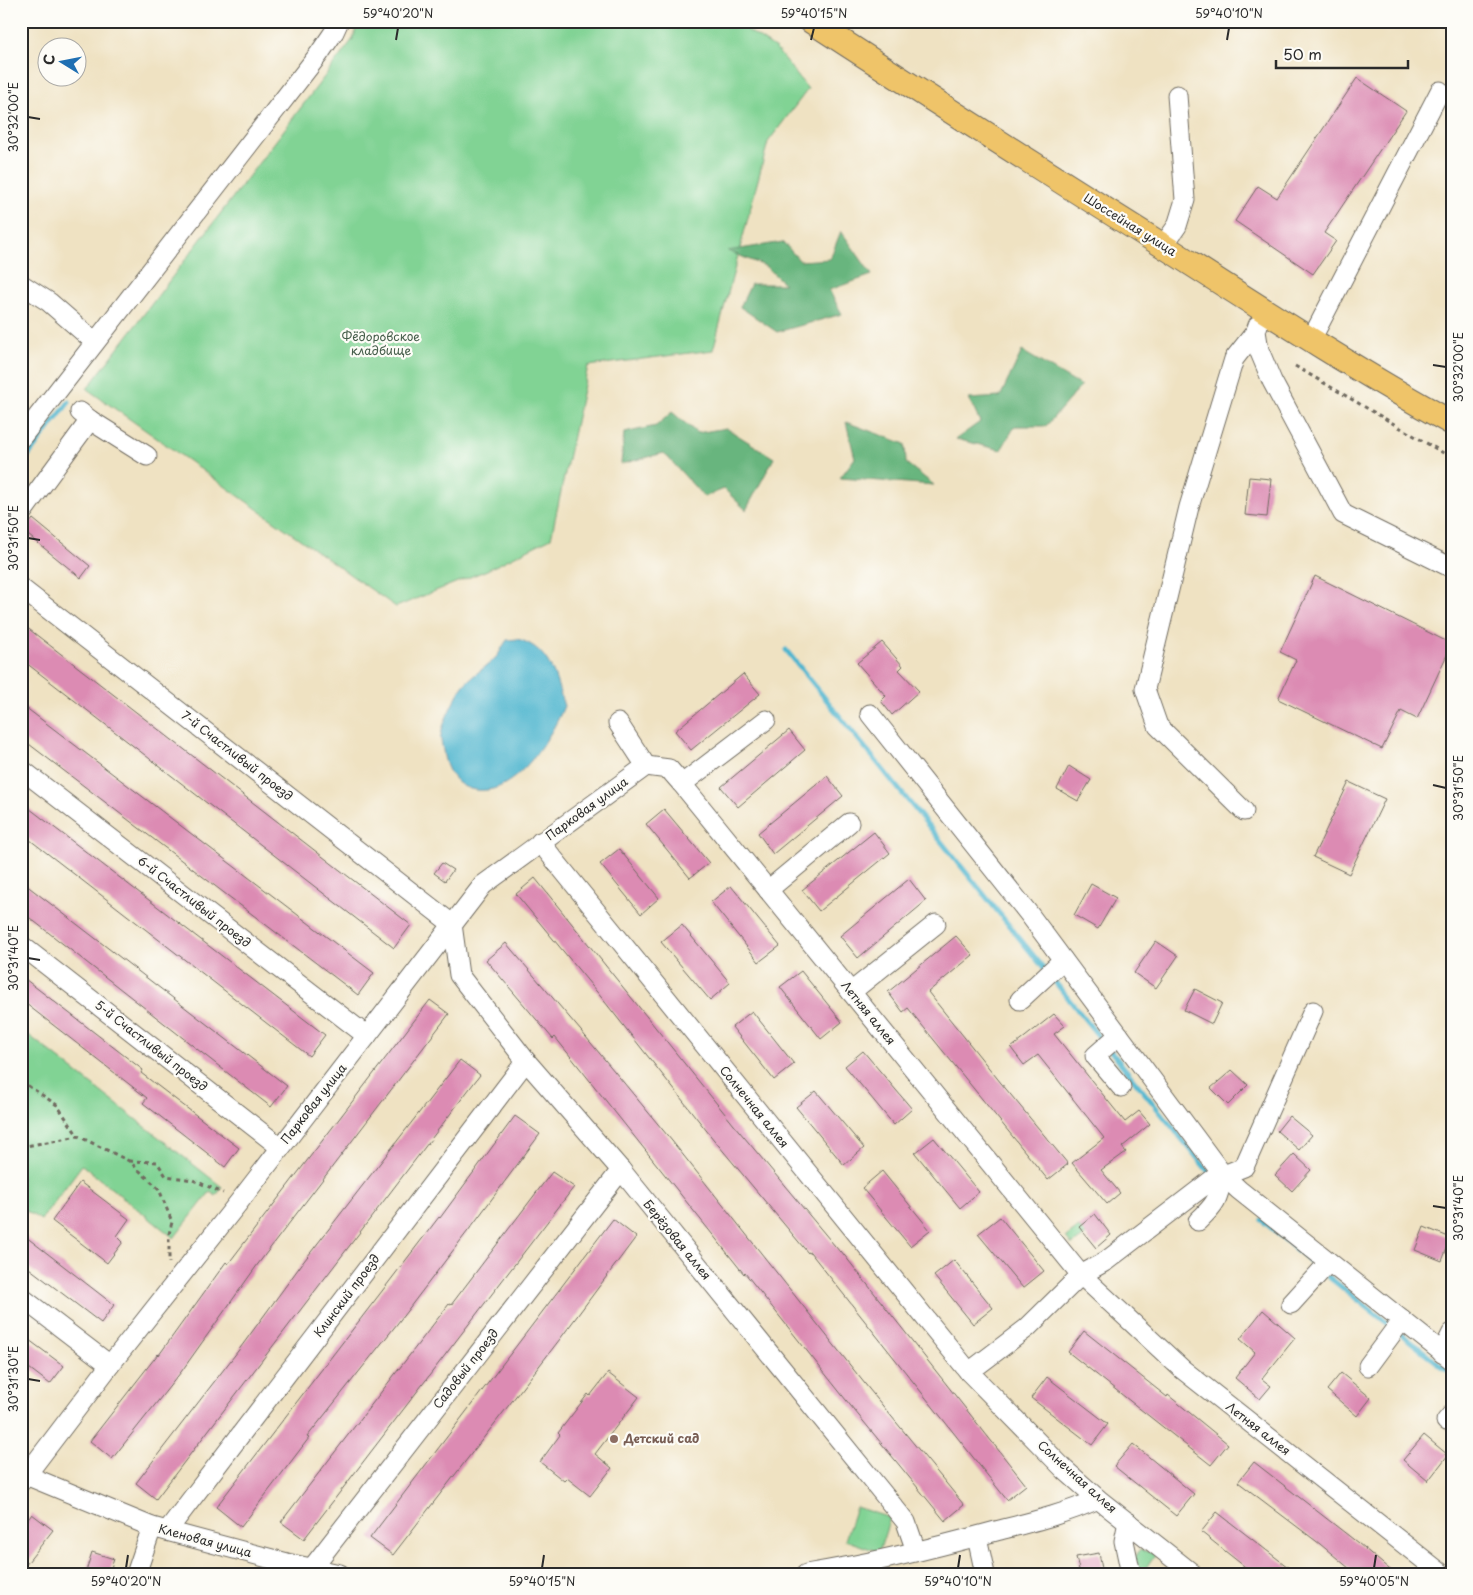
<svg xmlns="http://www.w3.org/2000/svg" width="1473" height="1595" font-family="'Playpen Sans',sans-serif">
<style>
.green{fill:#81d394;stroke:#567f60}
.forest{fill:#68b57e;stroke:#4a7054}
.water{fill:#50b6cf;stroke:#3e707d}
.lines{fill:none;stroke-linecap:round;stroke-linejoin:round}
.stream{stroke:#50b6cf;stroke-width:5}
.building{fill:#dc8bb3}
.minor-casing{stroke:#706b60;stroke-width:21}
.major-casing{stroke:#706b60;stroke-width:26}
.path{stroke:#706b60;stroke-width:3;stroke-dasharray:4 4;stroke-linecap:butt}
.minor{stroke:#fff;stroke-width:19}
.major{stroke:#efc469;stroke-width:24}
.ticks{fill:none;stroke:#2b2b2b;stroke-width:2}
.education-dot{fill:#8d6e63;stroke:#fdfcf7;stroke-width:2}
.labels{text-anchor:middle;stroke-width:4.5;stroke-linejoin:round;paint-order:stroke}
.street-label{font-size:12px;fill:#2b2b2b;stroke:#fdfcf7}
.park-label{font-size:12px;fill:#455d4a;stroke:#fdfcf7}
.education-label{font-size:12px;font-weight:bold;fill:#785e54;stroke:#fdfcf7;text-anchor:start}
.neatline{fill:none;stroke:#2b2b2b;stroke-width:2}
.ticks-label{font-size:12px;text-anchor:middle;fill:#2b2b2b}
</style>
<rect width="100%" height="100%" fill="#fdfcf7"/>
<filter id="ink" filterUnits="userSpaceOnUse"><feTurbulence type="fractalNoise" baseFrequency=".02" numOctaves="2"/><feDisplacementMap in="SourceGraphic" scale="10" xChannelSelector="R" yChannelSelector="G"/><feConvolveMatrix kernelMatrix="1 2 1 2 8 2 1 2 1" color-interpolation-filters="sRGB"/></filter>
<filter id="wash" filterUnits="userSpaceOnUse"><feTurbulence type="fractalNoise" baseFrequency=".0096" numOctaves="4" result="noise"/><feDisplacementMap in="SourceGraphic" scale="20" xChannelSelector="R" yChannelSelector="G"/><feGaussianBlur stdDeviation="1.12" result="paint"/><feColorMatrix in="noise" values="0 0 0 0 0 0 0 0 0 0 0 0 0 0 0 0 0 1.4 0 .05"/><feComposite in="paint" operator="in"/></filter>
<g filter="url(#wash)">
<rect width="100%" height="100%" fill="#efe2c2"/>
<!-- green -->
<g class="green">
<polygon points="358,21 734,21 776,49 808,89 768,142 713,350 588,366 551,538 487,570 396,607 87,389 353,39"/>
<polygon points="21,1029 222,1187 216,1196 210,1192 174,1238 82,1165 41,1220 21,1208"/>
<polygon points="1079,1227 1086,1235 1072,1245 1066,1237"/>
<polygon points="856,1507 890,1518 879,1552 845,1540"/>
<polygon points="1140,1550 1156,1553 1145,1569 1151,1574 1137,1574 1133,1560"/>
</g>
<!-- forest -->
<g class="forest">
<polygon points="841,231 872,275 829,290 842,314 777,332 740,307 751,284 785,284 765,266 728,251 783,242 800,261 830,259"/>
<polygon points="1022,351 1081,386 1046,426 1015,426 1001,450 956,439 980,422 969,399 1000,397"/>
<polygon points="672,412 697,433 726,428 774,458 746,510 724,489 704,497 664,453 621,464 624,433 656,426"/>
<polygon points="846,422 905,444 906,463 934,485 840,478 855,458"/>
</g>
<!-- water -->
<path class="water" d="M518,639C551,649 555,677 564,706C553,734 520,787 487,790C460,793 446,775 443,750C442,745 440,739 441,735C443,722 454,700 461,689C469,676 487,668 497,656C501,651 503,645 507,640Z"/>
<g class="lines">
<!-- stream -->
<g class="stream">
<polyline points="21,465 69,402"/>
<polyline points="786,650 1046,971"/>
<polyline points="1051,977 1104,1043"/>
<polyline points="1109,1049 1211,1175"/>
<polyline points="1262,1220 1318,1268"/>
<polyline points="1325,1274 1452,1374"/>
</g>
</g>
<g id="blocks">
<!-- building -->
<g class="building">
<polygon points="1357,78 1406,111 1324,233 1336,241 1313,274 1235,221 1258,186 1277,198"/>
<polygon points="1249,477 1271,479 1267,517 1245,515"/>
<polygon points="33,519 90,566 81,578 23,531"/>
<polygon points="1315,576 1452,644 1417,719 1401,711 1382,749 1278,699 1296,660 1280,652"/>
<polygon points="21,623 411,925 394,948 21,659"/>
<polygon points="882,642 903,666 899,670 919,691 892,715 881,701 886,696 857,663"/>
<polygon points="743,674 760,694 691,750 675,731"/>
<polygon points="21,704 374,973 358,995 21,738"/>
<polygon points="789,730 805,750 738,807 721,787"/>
<polygon points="1069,766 1091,780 1078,801 1057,789"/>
<polygon points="827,776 843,796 773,854 758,833"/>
<polygon points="1349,782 1385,799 1349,874 1313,857"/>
<polygon points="21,802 325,1035 309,1056 21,833"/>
<polygon points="664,809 709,863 690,878 646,824"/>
<polygon points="874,832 890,853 819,911 802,890"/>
<polygon points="619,849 659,898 641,914 600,864"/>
<polygon points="442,863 453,870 445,881 434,873"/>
<polygon points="535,878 734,1125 840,1252 841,1251 1026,1485 1007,1500 810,1252 808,1253 714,1140 601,997 516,894"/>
<polygon points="909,879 926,901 858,958 840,936"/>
<polygon points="21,881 287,1086 271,1107 21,911"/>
<polygon points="1091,884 1116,898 1098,929 1074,915"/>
<polygon points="731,886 780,946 759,962 711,902"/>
<polygon points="682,925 730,983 710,1000 661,942"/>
<polygon points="956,936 973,955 928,992 1001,1083 1068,1164 1048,1180 908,1008 903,1012 888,992"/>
<polygon points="1156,941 1178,956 1156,988 1134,973"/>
<polygon points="506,943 581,1031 672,1141 869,1389 964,1505 945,1521 850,1405 745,1273 744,1274 555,1037 553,1039 486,960"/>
<polygon points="801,971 842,1022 821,1039 780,987"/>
<polygon points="21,976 143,1070 141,1073 239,1148 225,1167 143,1103 147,1098 21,1000"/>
<polygon points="1195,989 1222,1003 1212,1024 1184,1010"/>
<polygon points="430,1000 449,1014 258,1264 181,1372 112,1459 90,1441 158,1354 159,1355 226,1262 228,1264"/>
<polygon points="752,1011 794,1064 774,1080 732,1027"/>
<polygon points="1054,1014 1065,1026 1054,1034 1125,1122 1139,1111 1150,1124 1122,1147 1126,1152 1101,1170 1120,1193 1107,1204 1072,1163 1104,1138 1038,1055 1024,1065 1011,1048"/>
<polygon points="863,1051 912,1109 894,1125 845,1066"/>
<polygon points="460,1060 480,1075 156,1499 136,1483 238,1351 304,1261"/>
<polygon points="1232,1070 1248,1085 1228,1105 1211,1088"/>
<polygon points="816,1091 864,1148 844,1165 796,1107"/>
<polygon points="515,1116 540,1134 474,1223 397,1324 307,1437 309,1438 241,1527 216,1507 439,1217 440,1218"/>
<polygon points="1289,1116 1312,1135 1299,1150 1277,1131"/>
<polygon points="934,1138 979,1192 960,1208 915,1153"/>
<polygon points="1294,1154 1311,1170 1292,1191 1275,1175"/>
<polygon points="882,1171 930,1230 910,1246 862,1188"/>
<polygon points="552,1172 574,1187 304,1539 281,1522 449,1304 451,1305"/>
<polygon points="80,1182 129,1219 117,1236 123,1242 107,1263 52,1221"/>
<polygon points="1095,1214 1111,1235 1096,1248 1079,1227"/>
<polygon points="1000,1217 1044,1271 1023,1288 978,1234"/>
<polygon points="613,1219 636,1237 560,1339 393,1555 370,1538"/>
<polygon points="1424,1227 1451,1238 1442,1261 1415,1250"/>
<polygon points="21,1233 114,1305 101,1323 21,1262"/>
<polygon points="954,1260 993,1308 973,1324 934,1276"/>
<polygon points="1263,1310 1295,1338 1262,1379 1271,1386 1260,1399 1235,1378 1255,1352 1240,1339"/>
<polygon points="1084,1331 1167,1397 1168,1395 1228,1444 1211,1465 1068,1352"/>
<polygon points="21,1334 64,1366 50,1384 21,1362"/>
<polygon points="608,1373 639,1397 595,1454 612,1468 590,1496 567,1478 564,1481 540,1462 560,1435 558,1433 588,1394 590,1396"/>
<polygon points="1341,1373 1371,1398 1357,1416 1327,1390"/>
<polygon points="1047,1377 1108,1424 1092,1445 1031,1398"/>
<polygon points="1424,1435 1448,1455 1428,1481 1403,1460"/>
<polygon points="1133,1444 1194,1494 1176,1516 1114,1466"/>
<polygon points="1254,1462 1358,1543 1395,1574 1356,1574 1320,1544 1238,1482"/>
<polygon points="1217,1512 1297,1574 1254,1574 1201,1532"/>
<polygon points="32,1514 53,1530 21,1571 21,1529"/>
<polygon points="92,1552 114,1559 109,1574 85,1574"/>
<polygon points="1099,1553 1103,1574 1080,1574 1076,1557"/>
</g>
</g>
</g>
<g filter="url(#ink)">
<use href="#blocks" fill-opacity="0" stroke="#706b60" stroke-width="1"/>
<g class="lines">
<!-- minor casing -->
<g class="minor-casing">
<g id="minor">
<polyline points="1163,246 1177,226 1185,200 1177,95"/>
<polyline points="21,284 49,302 95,342"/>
<polyline points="1258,325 1256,331 1259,350 1272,381 1343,514 1452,568"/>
<polyline points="1311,340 1440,91"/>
<polyline points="90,420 147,456"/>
<polyline points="21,438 319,54 334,32 339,21"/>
<polyline points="21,514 90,420 80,412"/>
<polyline points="21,588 452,924 459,975 526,1061 621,1170 906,1522 916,1551"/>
<polyline points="870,714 1029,914 1223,1175 1239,1190 1452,1360"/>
<polyline points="618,723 646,766"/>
<polyline points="646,766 669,769 682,784 1081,1275 1182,1369 1442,1574"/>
<polyline points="21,769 367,1036"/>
<polyline points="682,784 766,720"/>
<polyline points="1244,811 1158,726 1145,689 1189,507 1234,359 1256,331"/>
<polyline points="540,842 969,1372 1065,1470 1098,1499 1193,1574"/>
<polyline points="768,890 849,823"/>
<polyline points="21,945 280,1147"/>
<polyline points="851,992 936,924"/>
<polyline points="1020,1000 1063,960"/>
<polyline points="1119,1035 1095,1056 1121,1087"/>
<path d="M1198,1221C1216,1204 1218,1200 1223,1175"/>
<polyline points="21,1297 110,1365"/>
<polyline points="1291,1304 1329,1262"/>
<polyline points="1442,1353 1452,1333"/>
<polyline points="1368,1366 1402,1320"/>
<polyline points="969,1372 1027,1328 1081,1275 1106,1261 1213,1179 1244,1167 1313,1011"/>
<polyline points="1446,1421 1452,1414"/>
<polyline points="21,1473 152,1527 287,1563 340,1574"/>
<polyline points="21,1482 110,1365 239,1202 483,885 646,766"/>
<polyline points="1128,1522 1124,1541 1131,1574"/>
<polyline points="167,1531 526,1061"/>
<polyline points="977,1537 985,1574"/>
<polyline points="312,1568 621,1170"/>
<polyline points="136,1574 152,1527"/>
<path d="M806,1574C870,1564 934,1548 996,1531C1031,1522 1065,1514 1098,1499"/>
</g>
</g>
<!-- major casing -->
<g class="major-casing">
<path id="major" d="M811,21C931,99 1052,176 1173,252C1265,311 1356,370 1452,423"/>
</g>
<!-- path -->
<g class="path">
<polyline points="1295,366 1452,458"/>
<polyline points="21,1081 57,1105 78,1136"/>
<polyline points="21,1147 78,1136 129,1161 159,1189 172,1222 169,1234 169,1263"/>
<polyline points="129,1161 157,1162 166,1176 193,1180 223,1193"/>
</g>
<!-- minor -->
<use href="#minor" class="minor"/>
<!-- major -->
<use href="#major" class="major"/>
</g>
</g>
<!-- ticks -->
<path class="ticks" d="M396,40L398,28M811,40L814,28M1227,40L1229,28M28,117L40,119M1433,365L1446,367M28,538L40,540M1433,785L1446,788M28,958L40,960M1433,1206L1446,1208M28,1379L40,1381M126,1568L128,1555M542,1568L544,1555M958,1568L960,1555M1374,1568L1376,1555"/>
<!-- markers -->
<circle class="education-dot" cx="614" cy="1439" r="5"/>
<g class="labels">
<!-- street labels -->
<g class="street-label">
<text transform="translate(1130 225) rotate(32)" y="4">Шоссейная улица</text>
<text transform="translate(237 756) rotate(38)" y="4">7-й Счастливый проезд</text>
<text transform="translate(587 809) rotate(-36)" y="4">Парковая улица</text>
<text transform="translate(194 902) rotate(38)" y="4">6-й Счастливый проезд</text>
<text transform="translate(868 1013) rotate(51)" y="4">Летняя аллея</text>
<text transform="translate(151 1046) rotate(38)" y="4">5-й Счастливый проезд</text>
<text transform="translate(314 1104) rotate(-52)" y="4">Парковая улица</text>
<text transform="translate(754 1107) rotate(51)" y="4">Солнечная аллея</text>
<text transform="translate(677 1240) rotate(51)" y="4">Берёзовая аллея</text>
<text transform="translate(347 1296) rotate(-53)" y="4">Клинский проезд</text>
<text transform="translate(466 1369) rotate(-52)" y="4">Садовый проезд</text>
<text transform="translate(1258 1429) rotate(38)" y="4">Летняя аллея</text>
<text transform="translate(1077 1477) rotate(42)" y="4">Солнечная аллея</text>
<text transform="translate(205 1541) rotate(15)" y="4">Кленовая улица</text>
</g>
<!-- park labels -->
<g class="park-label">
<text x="381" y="341">Фёдоровское<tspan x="381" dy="14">кладбище</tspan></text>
</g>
<!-- education labels -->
<g class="education-label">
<text x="624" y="1443">Детский сад</text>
</g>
</g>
<!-- margin -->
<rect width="1473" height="1595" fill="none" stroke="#fdfcf7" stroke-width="55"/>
<!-- north arrow -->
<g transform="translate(62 62) rotate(280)"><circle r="24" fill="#fdfcf7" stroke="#a9a8a5"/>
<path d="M0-4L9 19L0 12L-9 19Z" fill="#1f6fb2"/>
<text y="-8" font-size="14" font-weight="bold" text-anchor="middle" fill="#2b2b2b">С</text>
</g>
<!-- scale -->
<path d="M1276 60v8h132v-8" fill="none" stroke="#2b2b2b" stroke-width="2.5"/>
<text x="1283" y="60" font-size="15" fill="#2b2b2b" stroke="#fdfcf7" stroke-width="4" paint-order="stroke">50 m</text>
<rect x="28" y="28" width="1418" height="1540" class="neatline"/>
<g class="ticks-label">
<text x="398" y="18">59°40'20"N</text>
<text x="814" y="18">59°40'15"N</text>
<text x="1229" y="18">59°40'10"N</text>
<text transform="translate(14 117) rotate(-90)" y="4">30°32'00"E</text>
<text transform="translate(1459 367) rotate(-90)" y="4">30°32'00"E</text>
<text transform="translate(14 538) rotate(-90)" y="4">30°31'50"E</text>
<text transform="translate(1459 788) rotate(-90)" y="4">30°31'50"E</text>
<text transform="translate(14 958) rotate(-90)" y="4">30°31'40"E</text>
<text transform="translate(1459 1208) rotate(-90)" y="4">30°31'40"E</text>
<text transform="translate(14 1379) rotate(-90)" y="4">30°31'30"E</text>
<text x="126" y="1586">59°40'20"N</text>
<text x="542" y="1586">59°40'15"N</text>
<text x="958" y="1586">59°40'10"N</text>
<text x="1374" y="1586">59°40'05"N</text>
</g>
</svg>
